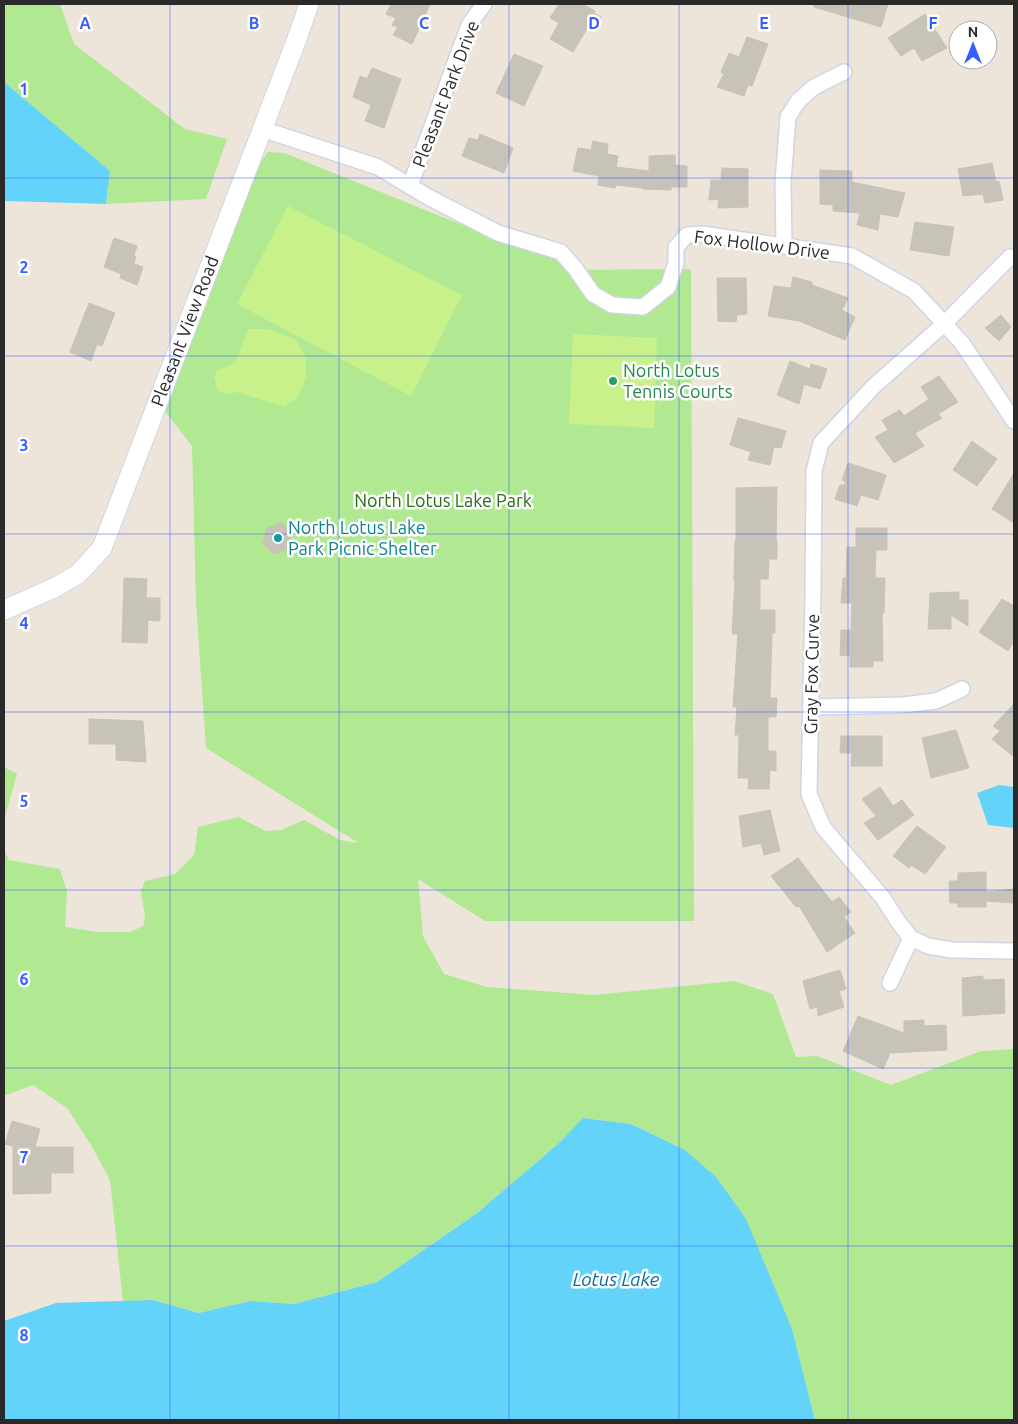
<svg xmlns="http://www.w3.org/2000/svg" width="1018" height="1424" font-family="Ubuntu,sans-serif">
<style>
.green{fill:#b0e992}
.pitch{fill:#c8f18c}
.water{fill:#64d3f9}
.building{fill:#c8c3b9;stroke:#c9c1b4}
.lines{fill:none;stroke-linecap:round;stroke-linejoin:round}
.minor-casing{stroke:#d0d4e4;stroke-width:18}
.tertiary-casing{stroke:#d0d4e4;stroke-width:21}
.minor{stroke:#fff;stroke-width:15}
.tertiary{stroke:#fff;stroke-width:19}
.grid{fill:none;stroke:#365eff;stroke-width:1;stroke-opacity:0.55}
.leisure-dot{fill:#2e9e5b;stroke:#fff;stroke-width:2}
.culture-dot{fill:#0f9aa8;stroke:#fff;stroke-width:2}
.labels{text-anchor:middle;stroke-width:5;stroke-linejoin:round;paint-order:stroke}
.street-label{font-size:18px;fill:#2a2a2a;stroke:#fff}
.leisure-label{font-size:18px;fill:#27864d;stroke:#fff;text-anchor:start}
.park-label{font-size:18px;fill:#276d13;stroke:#fff}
.culture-label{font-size:18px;fill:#0d838f;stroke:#fff;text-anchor:start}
.water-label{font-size:19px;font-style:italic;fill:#016fa6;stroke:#fff}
.grid-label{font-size:16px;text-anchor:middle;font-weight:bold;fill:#365eff;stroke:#fff;stroke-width:5;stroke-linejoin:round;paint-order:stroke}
</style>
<rect width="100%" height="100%" fill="#ede5da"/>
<!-- green -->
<g class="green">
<polygon points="4,4 60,4 74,44 185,129 227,139 206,199 106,204 110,171 4,82"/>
<polygon points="268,152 284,153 524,250 556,257 568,270 691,269 694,921 485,921 418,879 423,936 444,974 487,987 594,995 734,981 773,994 796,1057 817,1056 891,1085 981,1051 1014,1049 1014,1420 815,1420 792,1329 685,1150 631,1124 584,1118 559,1143 476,1214 377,1282 294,1304 250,1301 199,1313 153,1300 123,1302 110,1180 91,1145 67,1108 33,1085 4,1096 4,850 9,860 60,869 67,892 65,927 99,932 130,932 143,926 145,916 141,891 145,881 175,874 194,855 198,827 239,817 265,831 281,830 304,820 340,840 356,843 357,842 206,748 196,602 192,446 158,402 256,168"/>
<polygon points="4,767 17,774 4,821"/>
</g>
<!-- pitch -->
<g class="pitch">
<polygon points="288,206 462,295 411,396 237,304"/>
<polygon points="248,329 268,329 296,340 306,357 306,378 298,397 284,407 237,392 227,394 218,391 214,377 217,370 235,363"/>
<polygon points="573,334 657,338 654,428 569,424"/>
</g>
<!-- water -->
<g class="water">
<polygon points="4,82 110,171 106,204 7,201 4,202"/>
<polygon points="999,785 1014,787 1014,828 988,825 977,793"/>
<polygon points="583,1118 631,1124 685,1150 716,1177 746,1219 792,1329 815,1420 4,1420 4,1321 56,1303 153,1300 199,1313 250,1301 294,1304 377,1282 476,1214 559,1143"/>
</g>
<!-- building -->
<g class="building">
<polygon points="391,4 430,4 412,44 393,35 398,27 392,25 396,18 386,14"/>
<polygon points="559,4 582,4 595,11 594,13 601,17 594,30 588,27 573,52 550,39 559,23 550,18"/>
<polygon points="814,4 888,4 881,27 814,7"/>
<polygon points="925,14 947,48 922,61 914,48 901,56 888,38"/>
<polygon points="747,37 768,44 752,86 748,85 744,96 717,87 724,74 721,72 729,53 739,57"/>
<polygon points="514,54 543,66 524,106 496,93"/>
<polygon points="372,68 401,79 384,128 365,121 371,105 353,97 360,76 367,79"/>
<polygon points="480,134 513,148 504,173 462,156 469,138 478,140"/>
<polygon points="593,141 608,144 607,154 618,156 616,167 649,171 649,156 675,155 675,165 687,166 687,187 671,187 671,190 643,189 643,188 616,185 615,188 598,185 599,176 573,171 578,148 591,150"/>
<polygon points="992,163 996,182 999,181 1003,200 985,203 983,194 963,196 958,169"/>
<polygon points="722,168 748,169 748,207 718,208 719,199 709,200 711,180 721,180"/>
<polygon points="820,170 852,171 852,182 905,193 898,217 880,214 878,230 857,225 860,213 833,211 833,205 820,204"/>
<polygon points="915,222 954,227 949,256 910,250"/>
<polygon points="114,238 137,246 134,256 136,257 134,264 143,267 137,285 120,278 121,274 104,267"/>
<polygon points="793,277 812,282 812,285 848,298 842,310 855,317 845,340 799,321 768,316 774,286 791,288"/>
<polygon points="717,278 746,278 747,314 737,315 736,322 718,321"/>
<polygon points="89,303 115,313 102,346 97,344 91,361 70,352"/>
<polygon points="1001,315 1011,327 999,341 985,328"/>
<polygon points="790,361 810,369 811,364 827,369 820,389 804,384 799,404 777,395"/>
<polygon points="939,376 958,402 938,414 942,418 915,433 924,446 894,463 875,437 888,430 882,420 900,410 904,416 929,399 921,387"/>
<polygon points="738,418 786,431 781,448 774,447 770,465 748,460 751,452 730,445"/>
<polygon points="972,441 997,459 977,486 953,470"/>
<polygon points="848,463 886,475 878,500 861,495 857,506 835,499 840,485 845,485 845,481 842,480"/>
<polygon points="1014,473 1014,523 992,509"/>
<polygon points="777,487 776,541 777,541 777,559 769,559 768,579 760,579 760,610 775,610 775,633 772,633 770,698 777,698 776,717 768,717 768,751 776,751 776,771 770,770 769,789 748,789 749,778 738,778 739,735 735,735 737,707 733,707 738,634 732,634 735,580 734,580 735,541 736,541 736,488"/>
<polygon points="282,523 292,534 288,549 274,554 263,543 267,528"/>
<polygon points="856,528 887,528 887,550 876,550 875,578 885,578 884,613 882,613 883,661 873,661 873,667 850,667 850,656 840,655 841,630 851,630 852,603 841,603 843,578 846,578 847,547 856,547"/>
<polygon points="124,578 147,579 146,598 160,598 160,621 148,620 147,643 122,642"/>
<polygon points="959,592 959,600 968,600 968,626 951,615 951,629 928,629 930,593"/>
<polygon points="1002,599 1014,606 1014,640 1008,651 979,632"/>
<polygon points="1014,704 1014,757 992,739 1000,731 993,726"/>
<polygon points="89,719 143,721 146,762 116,760 116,744 89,744"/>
<polygon points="956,730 969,768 931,778 922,738"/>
<polygon points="841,736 882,736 882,766 851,766 852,753 840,753"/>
<polygon points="880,787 893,806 902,800 914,815 878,840 864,823 876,816 862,799"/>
<polygon points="770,810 780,851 764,855 761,843 743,847 739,816"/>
<polygon points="917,826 946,847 925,874 911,865 909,868 893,856"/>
<polygon points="798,858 832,902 839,897 851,912 844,917 855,933 827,952 799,906 796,907 771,876"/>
<polygon points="986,872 986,892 1014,889 1014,903 986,901 986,907 958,907 958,903 950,903 949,881 958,881 958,873"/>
<polygon points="840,970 846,989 839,991 844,1007 818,1016 817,1007 810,1009 803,981"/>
<polygon points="983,976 983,980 1004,979 1005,1013 963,1016 962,978"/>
<polygon points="858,1016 904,1033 904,1021 924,1020 924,1026 946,1025 947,1050 890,1053 883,1069 843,1051"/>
<polygon points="12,1121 40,1129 35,1147 73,1147 73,1173 51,1173 51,1193 13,1194 13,1146 5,1144"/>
</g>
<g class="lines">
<!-- minor casing -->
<g class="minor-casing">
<g id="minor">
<polyline points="262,129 378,167 430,198 498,233 561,252 575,268 593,294 612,305 643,307 668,287 676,263 676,247 687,235 702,234 852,256 914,291 962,343 1014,421"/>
<polyline points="410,186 469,25 484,4"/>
<polyline points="784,245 783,181 788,117 798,101 814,87 844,72"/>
<polyline points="1010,257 944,324 874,386 821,443 814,471 813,594 809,794 823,827 883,898 899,923 911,938 928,946 952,950 1014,951"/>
<polyline points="811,707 903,705 936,701 962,689"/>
<polyline points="890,983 911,938"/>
</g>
</g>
<!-- tertiary casing -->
<g class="tertiary-casing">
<g id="tertiary">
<path id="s1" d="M4,610L56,587L78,574L102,548L298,36L309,4"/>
</g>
</g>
<!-- minor -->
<use href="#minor" class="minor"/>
<!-- tertiary -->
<use href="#tertiary" class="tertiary"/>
</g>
<!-- grid -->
<path class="grid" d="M170,4V1420M339,4V1420M509,4V1420M679,4V1420M848,4V1420M4,178H1014M4,356H1014M4,534H1014M4,712H1014M4,890H1014M4,1068H1014M4,1246H1014"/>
<!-- markers -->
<circle class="leisure-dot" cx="613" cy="381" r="5"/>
<circle class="culture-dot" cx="278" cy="538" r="5"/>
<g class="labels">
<!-- street labels -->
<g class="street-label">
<text transform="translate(446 94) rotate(-69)" y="6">Pleasant Park Drive</text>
<text transform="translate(762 245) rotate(7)" y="6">Fox Hollow Drive</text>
<text dy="6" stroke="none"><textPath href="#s1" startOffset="350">Pleasant View Road</textPath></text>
<text transform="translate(812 674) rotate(-89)" y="6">Gray Fox Curve</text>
</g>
<!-- leisure labels -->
<g class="leisure-label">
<text x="623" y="377">North Lotus<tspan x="623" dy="21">Tennis Courts</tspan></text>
</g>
<!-- park labels -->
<g class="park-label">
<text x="443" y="507">North Lotus Lake Park</text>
</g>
<!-- culture labels -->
<g class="culture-label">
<text x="288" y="534">North Lotus Lake<tspan x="288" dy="21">Park Picnic Shelter</tspan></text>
</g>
<!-- water labels -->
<g class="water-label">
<text x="616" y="1286">Lotus Lake</text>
</g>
</g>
<g class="grid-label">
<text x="85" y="29">A</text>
<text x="254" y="29">B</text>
<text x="424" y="29">C</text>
<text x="594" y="29">D</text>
<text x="764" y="29">E</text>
<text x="933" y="29">F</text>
<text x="24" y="95">1</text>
<text x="24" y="273">2</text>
<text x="24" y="451">3</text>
<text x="24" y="629">4</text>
<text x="24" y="807">5</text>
<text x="24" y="985">6</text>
<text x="24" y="1163">7</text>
<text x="24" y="1341">8</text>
</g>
<!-- border -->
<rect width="1018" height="1424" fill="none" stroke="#2a2a2a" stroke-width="10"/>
<!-- north arrow -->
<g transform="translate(973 45)"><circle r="24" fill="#ffffff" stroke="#aaaaaa"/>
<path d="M0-4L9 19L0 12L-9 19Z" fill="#365eff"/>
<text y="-8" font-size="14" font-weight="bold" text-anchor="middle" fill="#2a2a2a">N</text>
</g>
</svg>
